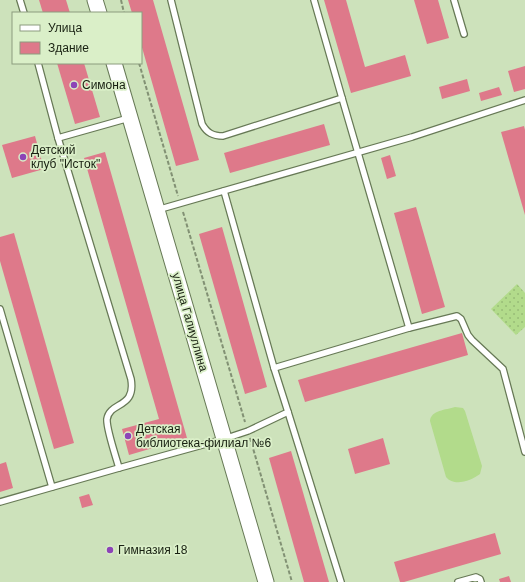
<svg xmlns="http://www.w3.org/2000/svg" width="525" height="582" font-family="Helvetica,sans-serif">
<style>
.grass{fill:url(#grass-dots)}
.pitch{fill:#b2db8b}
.building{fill:#de798a}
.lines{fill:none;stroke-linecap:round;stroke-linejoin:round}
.lane-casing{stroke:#677956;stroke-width:8}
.secondary-casing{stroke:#677956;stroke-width:17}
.path{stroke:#829174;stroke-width:2;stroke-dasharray:4 2;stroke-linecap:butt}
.lane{stroke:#fff;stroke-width:5.5}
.secondary{stroke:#fff;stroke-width:15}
.poi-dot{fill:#8c44b7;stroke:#daefc8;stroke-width:1.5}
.labels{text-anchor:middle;stroke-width:3.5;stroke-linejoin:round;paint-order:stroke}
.poi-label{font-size:12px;fill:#182011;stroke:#daefc8;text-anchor:start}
.street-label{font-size:12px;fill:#182011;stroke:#daefc8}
</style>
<defs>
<pattern id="grass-dots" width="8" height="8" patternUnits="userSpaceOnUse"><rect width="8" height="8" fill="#b2db8b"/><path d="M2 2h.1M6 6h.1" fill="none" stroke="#98bc77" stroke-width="1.8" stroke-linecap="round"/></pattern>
</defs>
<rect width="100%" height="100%" fill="#cde2bb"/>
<!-- grass -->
<polygon class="grass" points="517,284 525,293 525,327 516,335 491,309"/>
<!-- pitch -->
<path class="pitch" d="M455,407L463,408L465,411L482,466L480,474C471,481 454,487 446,477L430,421C431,410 446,410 455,407Z"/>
<!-- building -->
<g class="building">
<polygon points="39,0 66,0 70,13 43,13"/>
<polygon points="128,0 153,0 199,160 176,166 141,44 141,13 132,13"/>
<polygon points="324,0 346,0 365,67 405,55 411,76 351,93"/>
<polygon points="414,0 438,0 449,38 427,44"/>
<polygon points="57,63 84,63 100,117 75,124"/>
<polygon points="525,66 525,89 514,92 508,71"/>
<polygon points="467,79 470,91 442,99 439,87"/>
<polygon points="499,87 502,95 481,101 479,93"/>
<polygon points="324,124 330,145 230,173 224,153"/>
<polygon points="524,126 525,130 525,215 501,132"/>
<polygon points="35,136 44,169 12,178 2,145"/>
<polygon points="105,152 187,438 129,455 122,429 159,419 84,158"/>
<polygon points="390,155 396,176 387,179 381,158"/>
<polygon points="416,207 445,307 422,314 394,213"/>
<polygon points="222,227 267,387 245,394 199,234"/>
<polygon points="14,233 74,443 54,449 0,261 0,237"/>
<polygon points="462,333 468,355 305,402 298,380"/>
<polygon points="383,438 390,464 355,474 348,449"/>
<polygon points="291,451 329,582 304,582 269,458"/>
<polygon points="6,462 13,488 0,492 0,464"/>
<polygon points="89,494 93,505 82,508 79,497"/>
<polygon points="495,533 501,554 404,582 400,582 394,562"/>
<polygon points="509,576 511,582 500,582 499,579"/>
</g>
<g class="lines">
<!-- lane casing -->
<g class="lane-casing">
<g id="lane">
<polyline points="20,0 24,13"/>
<path d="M171,0L202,124C207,133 213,136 223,136L342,98L409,328"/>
<polyline points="314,0 342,98"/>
<polyline points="454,0 464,34"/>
<path d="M38,63L58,138L131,379C136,409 110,401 107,419C106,428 116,457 119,468"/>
<polyline points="58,138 129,118"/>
<polyline points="157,210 412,137 525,100"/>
<polyline points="0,309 52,487"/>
<polyline points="274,368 409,328 457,316 461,319 468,335 472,340 503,369 525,452"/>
<polyline points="288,412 341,582"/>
<polyline points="0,502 119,468 224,439 248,431 288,412 274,368 224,191"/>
<polyline points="458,582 476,577 480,579 481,582"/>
</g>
</g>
<!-- secondary casing -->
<g class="secondary-casing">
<g id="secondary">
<polyline points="95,0 99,13"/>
<polyline points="114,63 266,582"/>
</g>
</g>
<!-- path -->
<g class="path">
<polyline points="121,0 124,13"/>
<polyline points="139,63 178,196"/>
<polyline points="183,212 245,422"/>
<polyline points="250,438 292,582"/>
</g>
<!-- lane -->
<use href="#lane" class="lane"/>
<!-- secondary -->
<use href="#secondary" class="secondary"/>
</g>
<!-- markers -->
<g class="poi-dot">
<circle cx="74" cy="85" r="4"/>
<circle cx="23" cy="157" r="4"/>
<circle cx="128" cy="436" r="4"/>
<circle cx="110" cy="550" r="4"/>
</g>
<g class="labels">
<!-- poi labels -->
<g class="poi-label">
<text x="82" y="89">Симона</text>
<text x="31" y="154">Детский<tspan x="31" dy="14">клуб "Исток"</tspan></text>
<text x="136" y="433">Детская<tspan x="136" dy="14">библиотека-филиал №6</tspan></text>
<text x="118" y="554">Гимназия 18</text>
</g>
<!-- street labels -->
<g class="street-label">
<text transform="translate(190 322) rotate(74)" y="4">улица Галиуллина</text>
</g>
</g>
<!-- legend -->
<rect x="12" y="12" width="130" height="52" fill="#daefc8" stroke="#8c9c7f"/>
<rect x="20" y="25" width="20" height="6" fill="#ffffff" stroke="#8c9c7f"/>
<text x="48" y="32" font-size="12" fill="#182011">Улица</text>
<rect x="20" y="42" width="20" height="12" fill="#de798a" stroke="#8c9c7f"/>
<text x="48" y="52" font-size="12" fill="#182011">Здание</text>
</svg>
